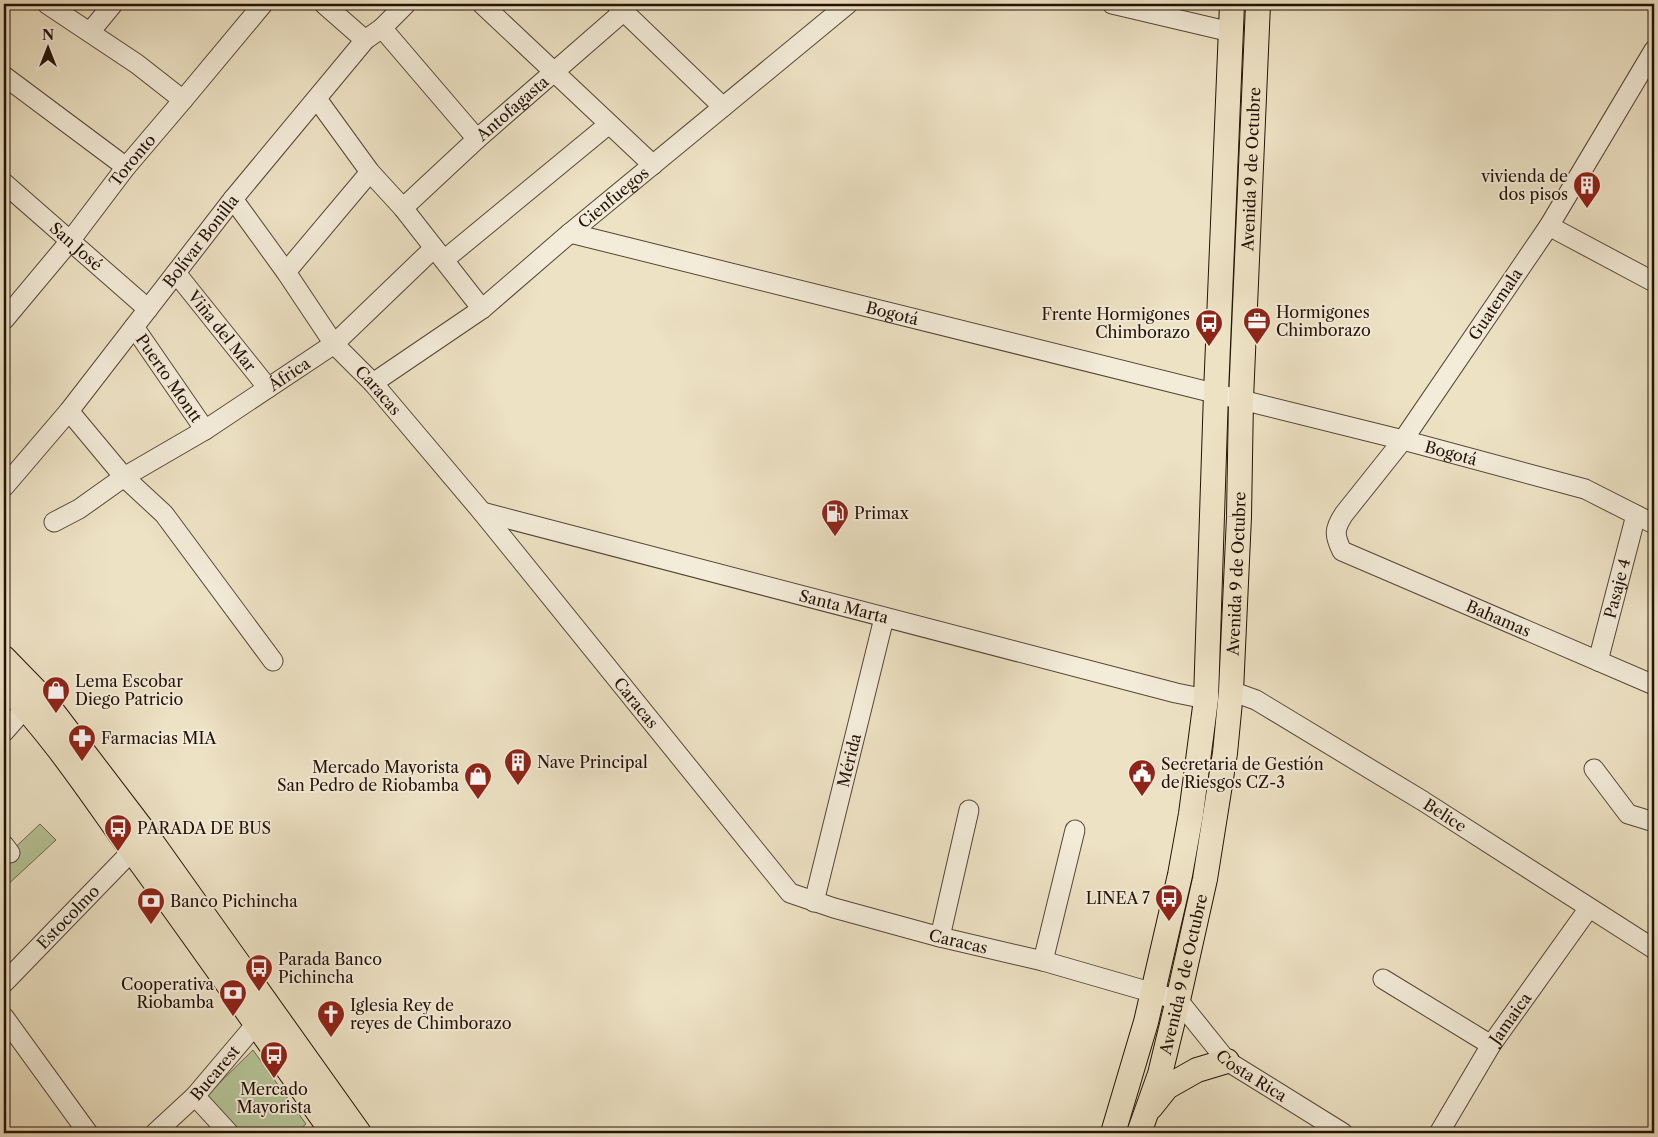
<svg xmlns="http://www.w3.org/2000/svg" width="1658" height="1137" font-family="'Libre Caslon Text',serif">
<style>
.green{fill:#b5c497;stroke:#6c6b4f}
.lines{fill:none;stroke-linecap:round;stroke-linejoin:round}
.minor-casing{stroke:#564636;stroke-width:21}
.major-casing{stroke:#241207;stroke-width:26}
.minor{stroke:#f3ecd9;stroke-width:19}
.major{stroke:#ede2c4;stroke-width:24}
.labels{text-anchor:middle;stroke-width:4;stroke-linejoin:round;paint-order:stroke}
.street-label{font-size:16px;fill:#241207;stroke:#f3ecd9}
.poi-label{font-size:16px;fill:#241207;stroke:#f3ecd9;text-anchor:start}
</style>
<rect width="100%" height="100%" fill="#ede2c4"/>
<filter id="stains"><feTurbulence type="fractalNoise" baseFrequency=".004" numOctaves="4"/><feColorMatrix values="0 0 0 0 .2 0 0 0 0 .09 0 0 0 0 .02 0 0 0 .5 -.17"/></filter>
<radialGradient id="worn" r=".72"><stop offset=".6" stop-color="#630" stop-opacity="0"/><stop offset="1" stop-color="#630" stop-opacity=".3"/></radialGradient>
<!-- green -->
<g class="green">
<polygon points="40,824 56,840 4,888 4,858"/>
<polygon points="253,1050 306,1124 295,1133 241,1133 206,1096"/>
</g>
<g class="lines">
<!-- minor casing -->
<g class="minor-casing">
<g id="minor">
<polyline points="47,4 137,64 183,100"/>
<polyline points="324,4 365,40"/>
<polyline points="482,4 653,165"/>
<polyline points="616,4 723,107"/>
<polyline points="1112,4 1231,32"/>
<polyline points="382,28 477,139"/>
<polyline points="90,32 113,4"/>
<path id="s1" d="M1654,50L1549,226L1403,440L1344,514C1334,529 1334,535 1342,551L1654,685"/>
<polyline points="4,76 126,167"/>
<polyline points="317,99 370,172 403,208 482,309"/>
<path id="s2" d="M4,183L148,309"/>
<path id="s3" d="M233,199L286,272L334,344L373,383L482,512L790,893L834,908L940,937L1043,961L1178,1000L1227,1061L1343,1133"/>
<path id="s4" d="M403,208L477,139L624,11"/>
<polyline points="1549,226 1654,282"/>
<path id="s5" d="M570,233L1403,440L1585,489L1654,524"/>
<polyline points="444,260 609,124"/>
<polyline points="286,272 370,172"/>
<path id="s6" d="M176,273L268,388"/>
<path id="s7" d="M4,320L70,241L126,167L183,100L263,4"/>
<path id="s8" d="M134,327L205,430"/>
<path id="s9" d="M373,383L482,309L570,233L848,4"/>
<polyline points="69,411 124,477 164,514 273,661"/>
<path id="s10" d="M4,487L69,411L233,199L365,40L382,28L406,4"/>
<path id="s11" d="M482,512L1176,693L1206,699"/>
<path id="s12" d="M54,522L79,509L124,477L205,430L334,344L434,248"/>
<path id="s13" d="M1598,661L1636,515"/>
<path id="s14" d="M1231,691L1256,700L1423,801L1654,949"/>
<polyline points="4,732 26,707"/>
<polyline points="1594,769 1628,814 1654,822"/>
<polyline points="4,845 10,853"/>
<path id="s15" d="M814,902L884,618"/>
<polyline points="940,937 969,810"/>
<polyline points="1043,961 1075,830"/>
<polyline points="1383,979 1491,1045"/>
<path id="s16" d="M4,983L132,851"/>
<polyline points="4,1017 88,1133"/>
<polyline points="195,1096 229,1133"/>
<path id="s17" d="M155,1133L195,1096L256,1024L265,1016"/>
<path id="s18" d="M1439,1133L1491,1045L1589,908"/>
</g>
</g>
<!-- major casing -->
<g class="major-casing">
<g id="major">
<polyline points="4,658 40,695 149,838 359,1133"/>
<path d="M4,685C53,735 92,795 133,852C201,945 267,1039 333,1133"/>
<polyline points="1151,1107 1167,1087 1197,1070 1227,1061"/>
<polyline points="1113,1133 1146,1022 1180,875 1191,814 1206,699 1216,393 1232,4"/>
<path id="s19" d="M1139,1133L1160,1074L1178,1000L1205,879L1225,753L1231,691L1239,517L1241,399L1258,4"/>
</g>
</g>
<!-- minor -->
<use href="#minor" class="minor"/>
<!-- major -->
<use href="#major" class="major"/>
</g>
<!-- icons -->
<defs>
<g id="building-pin" transform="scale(1.4375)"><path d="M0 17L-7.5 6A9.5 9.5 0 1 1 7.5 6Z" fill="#8f2418" stroke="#f3ecd9"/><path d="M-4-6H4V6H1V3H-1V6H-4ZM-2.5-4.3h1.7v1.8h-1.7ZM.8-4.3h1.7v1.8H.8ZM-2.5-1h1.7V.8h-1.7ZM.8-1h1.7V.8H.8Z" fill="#fff"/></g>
<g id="office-pin" transform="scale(1.4375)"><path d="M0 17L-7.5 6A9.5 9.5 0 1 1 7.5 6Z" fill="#8f2418" stroke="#f3ecd9"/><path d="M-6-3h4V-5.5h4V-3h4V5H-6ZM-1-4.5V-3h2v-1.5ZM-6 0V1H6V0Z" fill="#fff"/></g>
<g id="bus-pin" transform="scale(1.4375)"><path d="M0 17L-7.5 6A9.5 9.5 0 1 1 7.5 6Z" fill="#8f2418" stroke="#f3ecd9"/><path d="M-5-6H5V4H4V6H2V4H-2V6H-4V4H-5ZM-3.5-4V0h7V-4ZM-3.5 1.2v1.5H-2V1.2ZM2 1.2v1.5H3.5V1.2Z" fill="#fff"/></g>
<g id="fuel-pin" transform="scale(1.4375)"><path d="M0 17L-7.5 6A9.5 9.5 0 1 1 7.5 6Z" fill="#8f2418" stroke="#f3ecd9"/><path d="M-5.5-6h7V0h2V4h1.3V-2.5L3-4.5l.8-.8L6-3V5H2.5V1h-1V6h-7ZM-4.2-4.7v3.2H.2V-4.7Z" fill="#fff"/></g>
<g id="shop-pin" transform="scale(1.4375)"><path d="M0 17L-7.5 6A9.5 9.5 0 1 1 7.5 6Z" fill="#8f2418" stroke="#f3ecd9"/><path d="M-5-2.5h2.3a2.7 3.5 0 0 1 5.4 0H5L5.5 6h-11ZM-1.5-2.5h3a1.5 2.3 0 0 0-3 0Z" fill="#fff"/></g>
<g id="pharmacy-pin" transform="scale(1.4375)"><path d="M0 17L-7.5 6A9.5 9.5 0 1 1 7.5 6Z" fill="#8f2418" stroke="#f3ecd9"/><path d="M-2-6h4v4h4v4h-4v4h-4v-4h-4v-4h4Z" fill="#fff"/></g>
<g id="civic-pin" transform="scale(1.4375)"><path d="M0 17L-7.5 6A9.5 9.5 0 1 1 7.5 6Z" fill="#8f2418" stroke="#f3ecd9"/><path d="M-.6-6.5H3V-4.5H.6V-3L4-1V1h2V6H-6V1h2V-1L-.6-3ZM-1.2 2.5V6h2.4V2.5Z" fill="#fff"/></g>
<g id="bank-pin" transform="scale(1.4375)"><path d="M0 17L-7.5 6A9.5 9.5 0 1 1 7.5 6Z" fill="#8f2418" stroke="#f3ecd9"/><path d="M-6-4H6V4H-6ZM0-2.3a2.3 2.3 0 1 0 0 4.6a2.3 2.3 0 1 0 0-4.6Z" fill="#fff"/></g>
<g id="church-pin" transform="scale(1.4375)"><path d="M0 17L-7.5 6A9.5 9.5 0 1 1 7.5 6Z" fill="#8f2418" stroke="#f3ecd9"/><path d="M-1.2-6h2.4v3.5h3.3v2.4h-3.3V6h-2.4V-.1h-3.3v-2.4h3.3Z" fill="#fff"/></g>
</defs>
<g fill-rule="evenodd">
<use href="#building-pin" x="1587" y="185"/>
<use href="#office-pin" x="1257" y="321"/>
<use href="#bus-pin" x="1209" y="323"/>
<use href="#fuel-pin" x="835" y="513"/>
<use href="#shop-pin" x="56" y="690"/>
<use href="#pharmacy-pin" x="82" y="738"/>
<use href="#building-pin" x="518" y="762"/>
<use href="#civic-pin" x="1142" y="773"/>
<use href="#shop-pin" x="478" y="776"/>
<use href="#bus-pin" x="118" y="828"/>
<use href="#bus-pin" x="1169" y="898"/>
<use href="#bank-pin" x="151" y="901"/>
<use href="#bus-pin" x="259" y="968"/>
<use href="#bank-pin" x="233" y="993"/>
<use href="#church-pin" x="331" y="1014"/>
<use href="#bus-pin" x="274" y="1055"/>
</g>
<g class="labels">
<!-- street labels -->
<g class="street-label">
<text dy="6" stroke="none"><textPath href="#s4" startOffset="148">Antofagasta</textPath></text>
<text dy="6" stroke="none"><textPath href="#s7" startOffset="205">Toronto</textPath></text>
<text dy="6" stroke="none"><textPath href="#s19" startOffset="975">Avenida 9 de Octubre</textPath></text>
<text dy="6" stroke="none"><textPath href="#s9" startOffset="304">Cienfuegos</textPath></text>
<text dy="6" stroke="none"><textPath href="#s10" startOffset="315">Bolívar Bonilla</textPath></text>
<text dy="6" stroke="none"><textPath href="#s2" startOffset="96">San José</textPath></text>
<text transform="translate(1495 304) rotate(-56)" y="6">Guatemala</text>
<text dy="6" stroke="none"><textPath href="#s5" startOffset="332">Bogotá</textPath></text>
<text dy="6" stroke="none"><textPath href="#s6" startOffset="74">Viña del Mar</textPath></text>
<text dy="6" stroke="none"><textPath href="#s12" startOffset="278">África</textPath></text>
<text dy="6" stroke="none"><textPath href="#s8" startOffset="62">Puerto Montt</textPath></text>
<text dy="6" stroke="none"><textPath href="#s3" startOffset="241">Caracas</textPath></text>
<text dy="6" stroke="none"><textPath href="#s5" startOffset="908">Bogotá</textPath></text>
<text dy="6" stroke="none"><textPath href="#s19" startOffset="570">Avenida 9 de Octubre</textPath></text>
<text dy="6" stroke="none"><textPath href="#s13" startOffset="75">Pasaje 4</textPath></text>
<text dy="6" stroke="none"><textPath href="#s11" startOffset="374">Santa Marta</textPath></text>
<text dy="6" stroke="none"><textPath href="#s1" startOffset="769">Bahamas</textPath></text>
<text dy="6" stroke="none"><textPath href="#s3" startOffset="646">Caracas</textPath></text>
<text dy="6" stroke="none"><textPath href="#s15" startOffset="146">Mérida</textPath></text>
<text dy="6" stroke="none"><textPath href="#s14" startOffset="248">Belice</textPath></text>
<text dy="6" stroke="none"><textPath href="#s16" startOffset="92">Estocolmo</textPath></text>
<text dy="6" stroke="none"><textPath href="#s3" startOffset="1066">Caracas</textPath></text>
<text dy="6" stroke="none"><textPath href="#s19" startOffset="165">Avenida 9 de Octubre</textPath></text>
<text dy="6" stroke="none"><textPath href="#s18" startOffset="135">Jamaica</textPath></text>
<text dy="6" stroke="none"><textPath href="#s17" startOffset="85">Bucarest</textPath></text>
<text dy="6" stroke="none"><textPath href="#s3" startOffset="1400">Costa Rica</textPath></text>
</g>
<!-- poi labels -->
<g class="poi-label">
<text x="1568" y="182" text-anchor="end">vivienda de<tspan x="1568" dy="18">dos pisos</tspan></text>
<text x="1276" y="318">Hormigones<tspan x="1276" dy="18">Chimborazo</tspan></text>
<text x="1190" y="320" text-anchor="end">Frente Hormigones<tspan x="1190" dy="18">Chimborazo</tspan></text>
<text x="854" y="519">Primax</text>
<text x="75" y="687">Lema Escobar<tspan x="75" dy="18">Diego Patricio</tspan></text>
<text x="101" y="744">Farmacias MIA</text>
<text x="537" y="768">Nave Principal</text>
<text x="1161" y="770">Secretaria de Gestión<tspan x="1161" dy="18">de Riesgos CZ-3</tspan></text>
<text x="459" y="773" text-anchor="end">Mercado Mayorista<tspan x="459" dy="18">San Pedro de Riobamba</tspan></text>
<text x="137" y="834">PARADA DE BUS</text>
<text x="1150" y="904" text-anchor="end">LINEA 7</text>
<text x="170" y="907">Banco Pichincha</text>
<text x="278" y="965">Parada Banco<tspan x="278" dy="18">Pichincha</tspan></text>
<text x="214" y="990" text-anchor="end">Cooperativa<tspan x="214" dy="18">Riobamba</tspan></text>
<text x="350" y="1011">Iglesia Rey de<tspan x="350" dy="18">reyes de Chimborazo</tspan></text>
<text x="274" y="1095" text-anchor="middle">Mercado<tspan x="274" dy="18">Mayorista</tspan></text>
</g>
</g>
<!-- margin -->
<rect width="1658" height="1137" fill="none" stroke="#ede2c4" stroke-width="20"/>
<rect x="5" y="5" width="1648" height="1127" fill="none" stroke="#241207" stroke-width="2.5"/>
<rect x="10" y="10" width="1638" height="1117" fill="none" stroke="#241207"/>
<!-- north arrow -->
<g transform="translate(48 48)" stroke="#f3ecd9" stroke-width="4" paint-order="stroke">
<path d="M0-4L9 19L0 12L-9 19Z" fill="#241207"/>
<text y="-8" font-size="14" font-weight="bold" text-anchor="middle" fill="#241207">N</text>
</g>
<rect width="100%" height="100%" filter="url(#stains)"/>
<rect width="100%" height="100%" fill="url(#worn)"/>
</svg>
